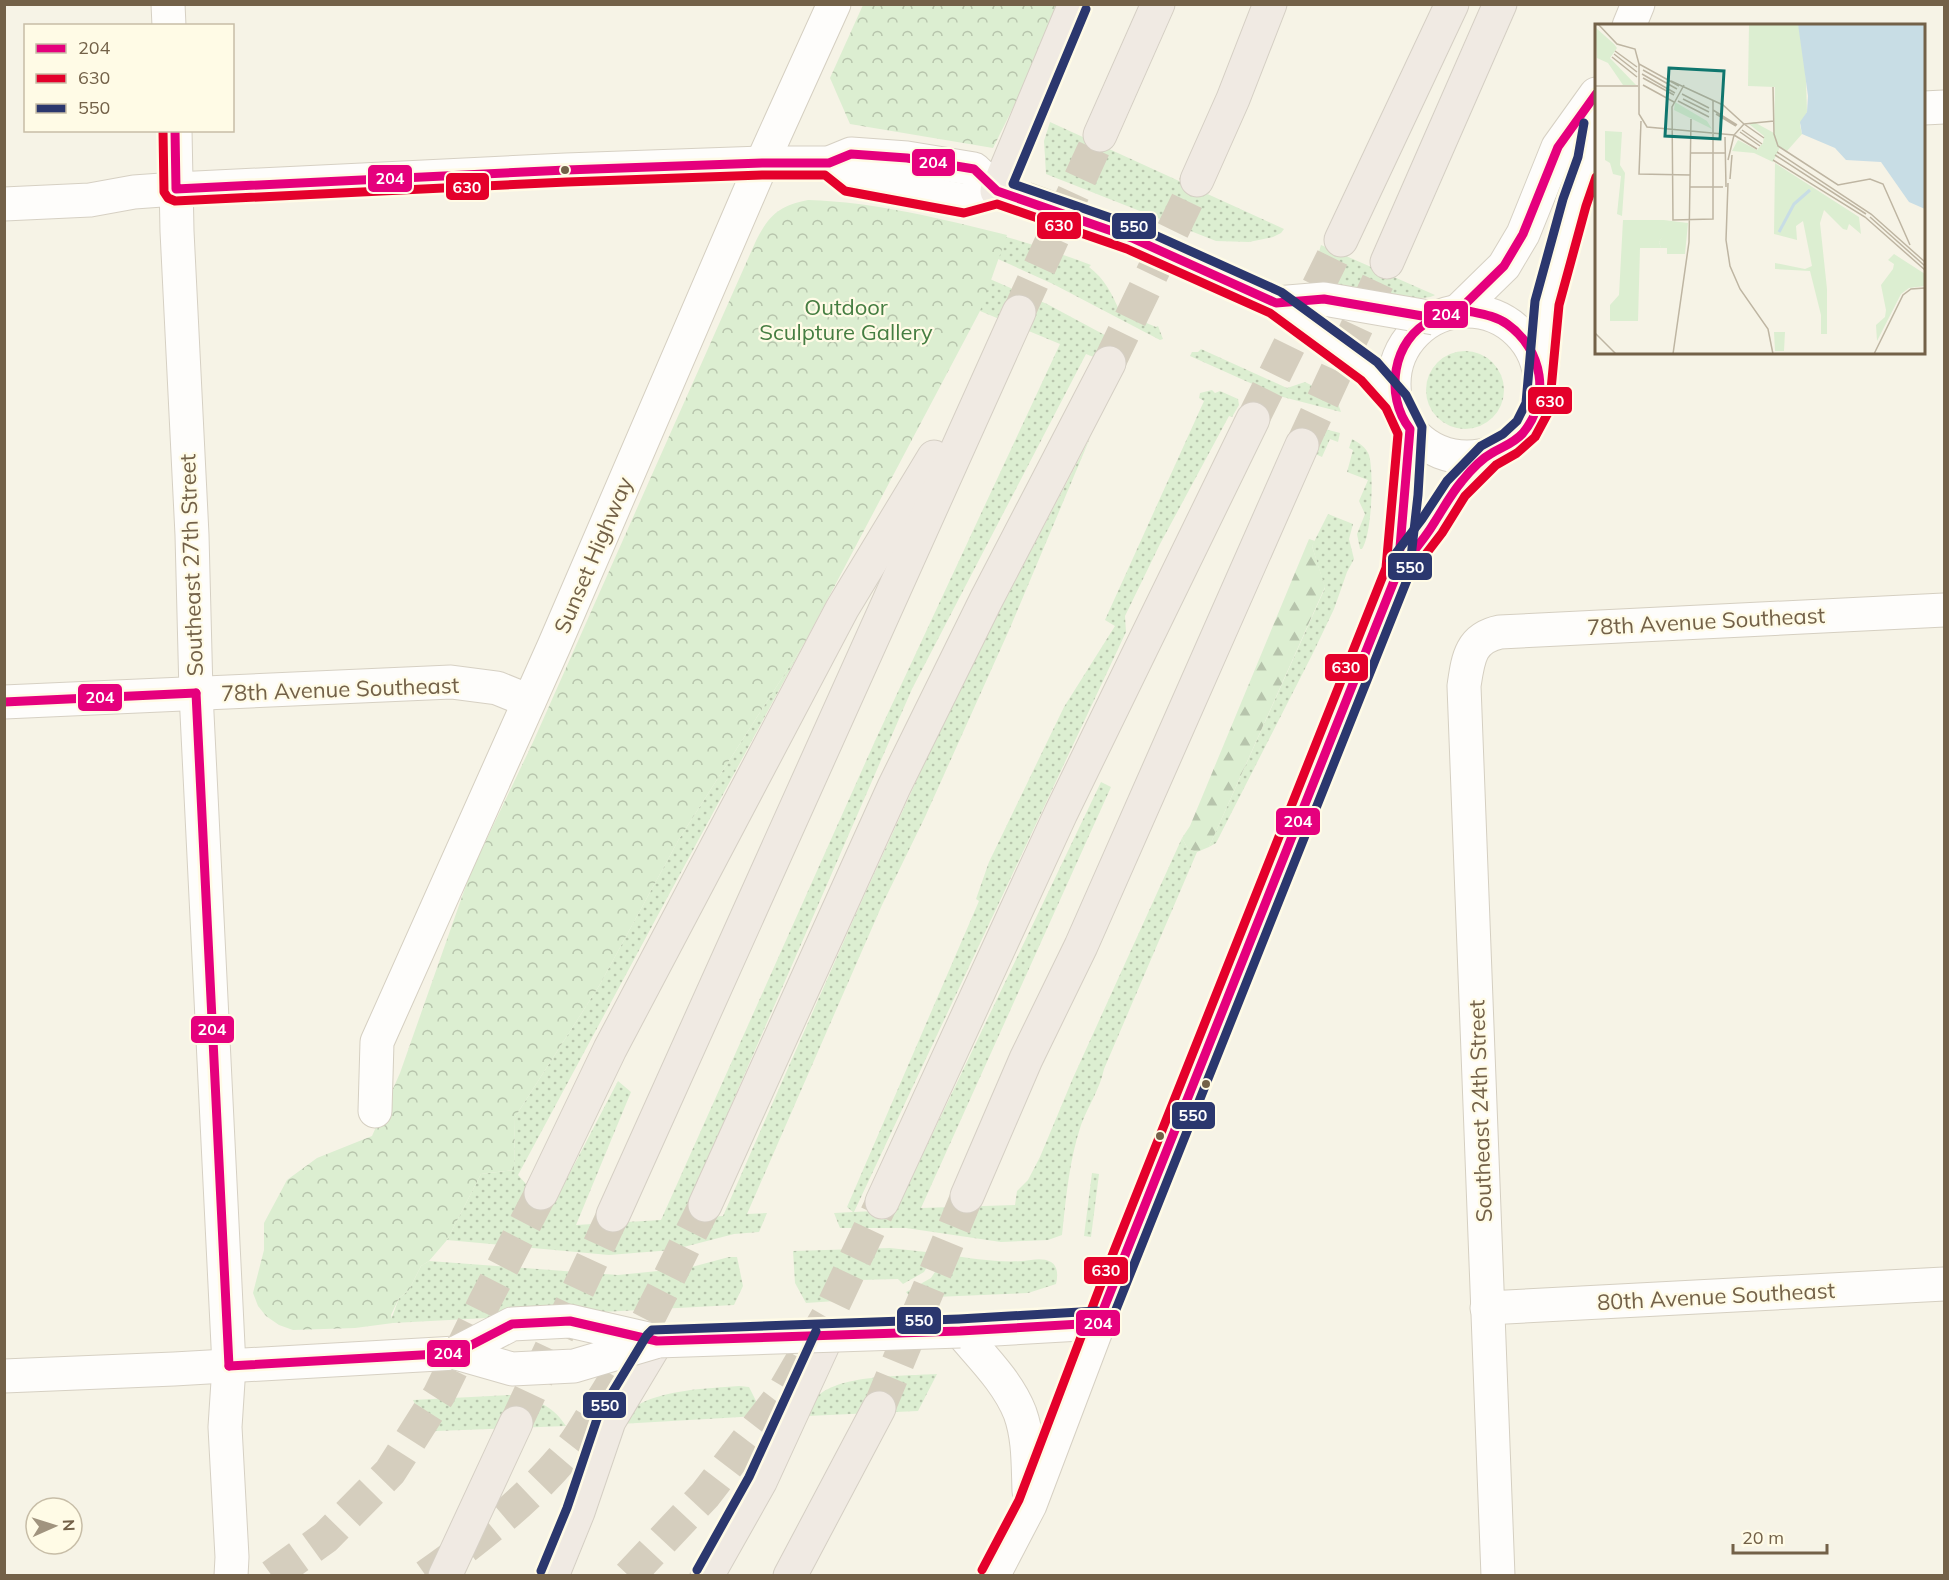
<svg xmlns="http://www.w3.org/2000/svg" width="1949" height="1580" font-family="Mulish,sans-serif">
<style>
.grass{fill:url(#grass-dots)}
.forest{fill:url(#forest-firs)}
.park{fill:url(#park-crowns)}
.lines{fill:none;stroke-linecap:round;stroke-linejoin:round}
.highway-tunnel{stroke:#d5cebe;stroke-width:33;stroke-dasharray:33 16;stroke-linecap:butt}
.street-casing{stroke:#d5cfc1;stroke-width:35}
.secondary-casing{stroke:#d6d0c3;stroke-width:35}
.highway-casing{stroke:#d5cfc4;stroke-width:35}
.street{stroke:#fefdfb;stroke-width:33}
.secondary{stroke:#fefdfb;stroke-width:33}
.highway{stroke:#f0eae3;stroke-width:33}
.secondary-bridge-casing{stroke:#d6d0c3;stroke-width:35;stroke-linecap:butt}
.secondary-bridge{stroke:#fefdfb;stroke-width:33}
.bus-1-casing{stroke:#fffbe6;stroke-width:14}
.bus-2-casing{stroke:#fffbe6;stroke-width:14}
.bus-3-casing{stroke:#fffbe6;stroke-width:14}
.bus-1{stroke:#e5007d;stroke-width:9}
.bus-2{stroke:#e4002b;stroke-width:9}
.bus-3{stroke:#2b376e;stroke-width:9}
.bus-dot{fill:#736148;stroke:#fffbe6;stroke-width:2}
.labels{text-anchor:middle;stroke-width:4.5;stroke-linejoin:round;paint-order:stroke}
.park-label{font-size:22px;fill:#467e42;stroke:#fffbe6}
.street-label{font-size:22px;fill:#736148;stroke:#fffbe6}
.inset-river{fill:none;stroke:#c8dde5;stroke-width:3}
.inset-road{fill:none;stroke:#beb5a2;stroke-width:1.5}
.view{fill:#0f766e;fill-opacity:0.15;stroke:#0f766e;stroke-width:3}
.inset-edge{fill:none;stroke:#736148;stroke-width:3}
.line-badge{stroke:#fffbe6;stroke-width:2}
.badge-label{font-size:16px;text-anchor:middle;font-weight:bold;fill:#fff}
</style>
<defs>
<pattern id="grass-dots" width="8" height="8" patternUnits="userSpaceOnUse" patternTransform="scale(1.5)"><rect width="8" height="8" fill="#dceed1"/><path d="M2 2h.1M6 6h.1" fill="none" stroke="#b7c4ac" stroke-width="1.8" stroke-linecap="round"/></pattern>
<pattern id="forest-firs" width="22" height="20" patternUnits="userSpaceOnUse" patternTransform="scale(1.5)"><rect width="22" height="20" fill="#dceed1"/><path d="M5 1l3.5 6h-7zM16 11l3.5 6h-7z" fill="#b7c4ac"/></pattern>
<pattern id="park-crowns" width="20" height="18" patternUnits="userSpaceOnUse" patternTransform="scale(1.5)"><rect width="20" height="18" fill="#dceed1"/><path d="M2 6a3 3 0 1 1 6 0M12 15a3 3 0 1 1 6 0" fill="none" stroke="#b7c4ac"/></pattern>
</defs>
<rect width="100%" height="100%" fill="#f6f3e6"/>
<!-- grass -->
<g class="grass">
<polygon points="1050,122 1284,229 1281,233 1273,237 1249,242 1216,241 1046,174 1044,141"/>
<path d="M888,209C960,223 1022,239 1091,265L1089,267C1105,279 1112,294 1120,312L1156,327L1158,326L1163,339L1160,340L1053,284Z"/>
<path d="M1321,245L1435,295C1420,305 1347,287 1327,283C1317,271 1316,260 1321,245Z"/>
<polygon points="960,266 1047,304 1114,340 1126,362 1123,365 1109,363 1086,354 912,689 682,1218 723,1216 855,916 954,698 1090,438 1010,628 925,817 882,905 747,1214 767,1213 759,1232 734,1234 672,1250 609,1255 447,1240 481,1174 514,1170 515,1117 599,986 679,839 805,642 518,1175 550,1211 618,1081 631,1092 576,1225 661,1220 875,741 1060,344 980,311"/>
<polygon points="1201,349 1287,388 1305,382 1336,398 1341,412 1279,396 1190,356 1192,352 1198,352"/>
<circle cx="1465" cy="390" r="39"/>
<path d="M1212,390L1215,393L1220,391L1238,399L1239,405L1232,417L1229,416L1160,544L1125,616L1126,632L854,1212L896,1210L1101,782L1111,787L921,1208L1015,1205L1017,1191L1028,1180L1040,1157L1073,1078L1182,838L1188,849L1197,852L1104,1069C1100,1089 1088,1106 1081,1125C1069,1161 1066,1198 1062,1235L1048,1240L1001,1242L906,1228H840L834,1213L853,1212L847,1207L979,901L976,899L989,862L1064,707L1115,626L1105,620L1204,401L1199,398L1200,393Z"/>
<polygon points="1313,426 1340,433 1338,442 1330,439 1322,457 1302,448 1305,445"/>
<path d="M1352,439C1359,443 1366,447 1369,455C1374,473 1372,534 1362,549H1360L1357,534L1365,514L1359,501L1368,480L1347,472L1353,450L1349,448Z"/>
<polygon points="1328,514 1353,524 1349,539 1354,559 1347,572 1334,609 1312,655 1216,843 1209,847 1325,588 1312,546"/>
<polygon points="1092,1173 1099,1174 1091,1237 1084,1236"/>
<polygon points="890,1248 935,1253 924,1272 903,1284 898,1279 860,1280 850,1300 806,1303 795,1283 793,1251"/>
<path d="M946,1255C972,1258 997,1263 1023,1261C1032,1260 1042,1257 1051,1262C1058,1266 1058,1276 1056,1284L1028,1293L911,1298L906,1292L931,1278Z"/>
<polygon points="729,1257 737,1257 743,1286 734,1305 393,1323 391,1320 399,1298 409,1290 421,1266 429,1261 618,1275 688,1268"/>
<path d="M937,1374L918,1411L807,1416C810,1411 812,1404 815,1399C835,1374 906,1376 937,1374Z"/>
<path d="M739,1386L749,1387L759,1407L758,1416L620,1424C635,1389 706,1389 739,1386Z"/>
<path d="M510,1395C535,1400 551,1403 566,1426L436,1431L429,1433L413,1400Z"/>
</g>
<!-- forest -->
<polygon class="forest" points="1309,539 1315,541 1312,546 1325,587 1209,847 1197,852 1188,849 1182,838 1190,826"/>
<!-- park -->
<g class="park">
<polygon points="863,5 1064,5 993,148 850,124 830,78"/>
<path d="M808,200C876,202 942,219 1007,235L980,311L805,642L679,839L599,986L515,1117L514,1170L481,1174L447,1240L429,1261L421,1266L409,1290L399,1298L391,1315L393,1323L355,1328L293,1330L279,1325L266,1316L258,1306L253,1293L264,1250V1223L287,1180L317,1158L372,1136L400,1073L470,874L534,740L755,243C768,216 778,206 808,200Z"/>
</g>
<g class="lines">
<!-- highway-tunnel -->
<g class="highway-tunnel">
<polyline points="1019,312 1100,135"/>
<polyline points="1109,363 1197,180"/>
<polyline points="1253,419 1341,240"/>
<polyline points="1302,445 1387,262"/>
<polyline points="879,1408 967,1196"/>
<polyline points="516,1423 613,1215"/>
<polyline points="272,1576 326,1537 390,1472 439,1395 486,1299 541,1193"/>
<path d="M426,1576C478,1539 530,1499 570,1449C580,1437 587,1423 595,1411C638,1346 670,1274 705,1205"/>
<polyline points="629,1576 705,1495 781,1396 832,1308 882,1202"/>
</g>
<!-- street casing -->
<g class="street-casing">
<g id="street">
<polyline points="1924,108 1944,107"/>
<polyline points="375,1111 377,1042 554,646 762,163 834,4"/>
<polyline points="1487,1308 1944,1284"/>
<path d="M1498,1576L1464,686C1468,659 1470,638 1500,632L1944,610"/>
</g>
</g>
<!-- secondary casing -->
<g class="secondary-casing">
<g id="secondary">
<polyline points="168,4 169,26"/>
<polyline points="1629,26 1638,4"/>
<polyline points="175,130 177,231 192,535 196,693 229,1366 225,1427 232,1557 231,1576"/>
<polyline points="829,163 848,179 966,201 997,191"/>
<polyline points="4,204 90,200 134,192 176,189 566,170 762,163 829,163 851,154 907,158 974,169 997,191 1023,199"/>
<circle cx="1467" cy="384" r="73"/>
<polyline points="1458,311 1504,266 1523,234 1558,147 1596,94"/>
<path d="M1542,372C1544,349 1543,325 1548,303C1559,242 1585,185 1596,125"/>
<polyline points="1398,571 1432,526 1456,488 1489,455"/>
<polyline points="4,702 451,682 497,688 529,701"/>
<path d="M960,1331C981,1356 1008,1382 1020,1413C1029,1438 1028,1465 1029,1491"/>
<polyline points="960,1331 1098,1323"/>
<polyline points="4,1376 174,1369 456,1353"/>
<polyline points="993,1576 1030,1505 1119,1270 1398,571 1406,494 1410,429"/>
</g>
</g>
<!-- highway casing -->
<g class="highway-casing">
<g id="highway">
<polyline points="1100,135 1158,4"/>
<polyline points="1197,180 1233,99 1270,4"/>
<polyline points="997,191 1075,4"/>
<polyline points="1341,240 1452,4"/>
<polyline points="1387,262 1500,4"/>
<polyline points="541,1193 610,1049 842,609 934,457"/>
<polyline points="967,1196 1026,1059 1081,946 1302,445"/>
<polyline points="882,1202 1061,813 1253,419"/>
<polyline points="705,1205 894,787 986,600 1109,363"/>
<polyline points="613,1215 1019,312"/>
<polyline points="445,1576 516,1423"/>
<polyline points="552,1576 578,1512 609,1421 657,1341"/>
<polyline points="707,1576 760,1482 827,1336"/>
<polyline points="790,1576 879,1408"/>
</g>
</g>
<!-- street -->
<use href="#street" class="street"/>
<!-- secondary -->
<use href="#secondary" class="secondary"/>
<!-- highway -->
<use href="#highway" class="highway"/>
<!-- secondary-bridge casing -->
<g class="secondary-bridge-casing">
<g id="secondary-bridge">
<polyline points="1025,199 1132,238 1276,303 1369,371 1396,402"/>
<polyline points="1276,303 1324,299 1434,318"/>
<polyline points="456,1353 512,1324 570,1321 657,1341 960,1331"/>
<polyline points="456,1353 512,1369 574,1366 655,1342"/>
</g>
</g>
<!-- secondary-bridge -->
<use href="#secondary-bridge" class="secondary-bridge"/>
<!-- bus-1 casing -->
<g class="bus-1-casing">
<g id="bus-1">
<polyline points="175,130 176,189 566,170 762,163 829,163 851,154 907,158 974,169 997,191 1132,238 1276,303 1324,299 1434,318 1458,311 1504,266 1523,234 1558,147 1596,94"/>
<path d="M1468,311C1482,314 1496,316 1507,324C1543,349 1551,399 1523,433C1514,443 1504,446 1492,453C1481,459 1470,471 1462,481C1451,494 1443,509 1434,523C1424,540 1410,555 1398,571L1410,429C1384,396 1392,339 1432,320C1443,314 1455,313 1468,311Z"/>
<polygon points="1398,571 1098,1323 1119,1270"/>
<polyline points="196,693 229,1366"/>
<polyline points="4,702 196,693"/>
<polyline points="229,1366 456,1353 512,1324 570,1321 657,1341 960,1331 1098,1323"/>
</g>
</g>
<!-- bus-2 casing -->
<g class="bus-2-casing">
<g id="bus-2">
<polyline points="163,130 164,192 168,198 175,201 567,182 762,175 825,175 845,191 964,213 997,204 1127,249 1270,313 1361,380 1386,408 1398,434 1386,568 1108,1266 1019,1500 982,1570"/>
<polyline points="1409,576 1442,533 1465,496 1496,465 1517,453 1535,437 1549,411 1559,305 1586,206 1596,177"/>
</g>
</g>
<!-- bus-3 casing -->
<g class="bus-3-casing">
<g id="bus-3">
<polyline points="1086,9 1013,184 1137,227 1281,292 1377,362 1406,395 1422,427 1418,495 1409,575 1109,1327"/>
<polyline points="1390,561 1422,519 1447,481 1481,446 1503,434 1517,421 1526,403 1535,301 1563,199 1578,157 1584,123"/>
<polyline points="697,1570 749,1477 816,1331"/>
<polyline points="541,1571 567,1508 598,1416 647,1335 652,1330 959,1319 1097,1311"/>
</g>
</g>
<!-- bus-1 -->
<use href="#bus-1" class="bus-1"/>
<!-- bus-2 -->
<use href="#bus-2" class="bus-2"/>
<!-- bus-3 -->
<use href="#bus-3" class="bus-3"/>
</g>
<!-- markers -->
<g class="bus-dot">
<circle cx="565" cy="170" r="5"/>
<circle cx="1206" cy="1084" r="5"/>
<circle cx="1160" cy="1136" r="5"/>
</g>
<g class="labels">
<!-- park labels -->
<g class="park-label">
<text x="846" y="315">Outdoor<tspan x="846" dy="25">Sculpture Gallery</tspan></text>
</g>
<!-- street labels -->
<g class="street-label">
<text transform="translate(593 555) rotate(-67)" y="8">Sunset Highway</text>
<text transform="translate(191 565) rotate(-92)" y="8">Southeast 27th Street</text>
<text transform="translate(1706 621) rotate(-3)" y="8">78th Avenue Southeast</text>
<text transform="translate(340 689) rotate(-2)" y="8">78th Avenue Southeast</text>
<text transform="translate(1480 1111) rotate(-92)" y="8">Southeast 24th Street</text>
<text transform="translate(1716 1296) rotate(-3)" y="8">80th Avenue Southeast</text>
</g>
</g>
<!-- overview -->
<g transform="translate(1595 24)">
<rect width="330" height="330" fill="#f6f3e6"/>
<path d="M180,139L264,193L266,210L254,200L252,206L248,205L229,186L225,199L232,265V310H226V291L215,247L180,245V239L210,245L217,242L208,197L201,202L202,216L179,210ZM28,196H69V211L64,218L66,224H45L43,297H15V281L24,271ZM299,230L330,250V262L314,264L306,270L282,317L281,301L290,293L291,286L286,261L298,245L299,240L293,236Z" fill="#dceed1"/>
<path d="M154,0H203L210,28L212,88L205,101L207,110L192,127L185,123L178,138L159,129L137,127L143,116L162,126L168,119L169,112L154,100L159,98L179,109L180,63L153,62ZM0,3L19,20L22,24L15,34L41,61H28L13,39L2,34ZM80,78L112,97L117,105L79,86ZM10,107L27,108L25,141L30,149L27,192L22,190L26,152L18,150L15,139L10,136ZM69,196L93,199L90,230H72V224H66L64,218L69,210ZM179,308H190L189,327H180Z" fill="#dceed1"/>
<path d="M203,0H330V185L314,178L286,138L251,136L240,124L207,110L205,98L212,88L213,72Z" fill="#c8dde5"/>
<path class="inset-river" d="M184,208L199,180L215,166"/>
<path class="inset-road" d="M3,0L22,20L40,25L44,40L84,62M20,27L42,43M19,30L42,48M17,33L42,53M44,40V90L52,103L139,111M48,46L82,65M47,50L80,69M48,54L79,71M76,57L128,81L149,100L179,97M48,61L79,78M89,61L77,83L78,196L118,195V77M0,62H43M178,63L179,110L183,122L243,161L275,155L288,160L315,221M87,70L114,84M88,75L114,88M83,77L114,93M118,86L142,101M121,90L141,102M46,97L44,150L95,151M149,100L169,114M147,106L167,120M145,108L165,122M139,111L162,125M130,113L131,163M182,128L276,190L330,238M95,129H130M180,131L271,190M133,136L139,111L149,100M178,136L270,193L330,246M135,155L137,131M133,159L131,216L135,242L145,265L173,305L178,330M95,163H128M275,193L330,242M0,309L21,330M55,330H123M78,330L94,218L96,95M133,330H278M279,330L308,271L316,265L330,264"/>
<path class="view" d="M74,44L129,47L125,115L70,112Z"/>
<rect width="330" height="330" class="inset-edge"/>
</g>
<g class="line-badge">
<rect x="911" y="148" width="45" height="29" rx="6" fill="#e5007d"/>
<rect x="367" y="164" width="46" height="29" rx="6" fill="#e5007d"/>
<rect x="445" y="172" width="45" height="29" rx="6" fill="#e4002b"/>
<rect x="1036" y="211" width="46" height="29" rx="6" fill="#e4002b"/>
<rect x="1111" y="212" width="46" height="28" rx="6" fill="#2b376e"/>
<rect x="1423" y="300" width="46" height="29" rx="6" fill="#e5007d"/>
<rect x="1527" y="386" width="46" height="29" rx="6" fill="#e4002b"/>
<rect x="1387" y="552" width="46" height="29" rx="6" fill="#2b376e"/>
<rect x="1324" y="653" width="45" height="29" rx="6" fill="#e4002b"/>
<rect x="77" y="683" width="46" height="29" rx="6" fill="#e5007d"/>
<rect x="1275" y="807" width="46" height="29" rx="6" fill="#e5007d"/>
<rect x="190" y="1015" width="45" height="29" rx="6" fill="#e5007d"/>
<rect x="1171" y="1101" width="45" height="29" rx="6" fill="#2b376e"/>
<rect x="1083" y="1256" width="46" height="29" rx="6" fill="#e4002b"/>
<rect x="896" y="1306" width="46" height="29" rx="6" fill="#2b376e"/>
<rect x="1075" y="1309" width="46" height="28" rx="6" fill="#e5007d"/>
<rect x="426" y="1339" width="45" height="29" rx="6" fill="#e5007d"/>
<rect x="582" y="1391" width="45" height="28" rx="6" fill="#2b376e"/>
</g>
<g class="badge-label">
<text x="933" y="168">204</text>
<text x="390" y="184">204</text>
<text x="467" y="193">630</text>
<text x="1059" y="231">630</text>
<text x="1134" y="232">550</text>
<text x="1446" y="320">204</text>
<text x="1550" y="407">630</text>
<text x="1410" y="573">550</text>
<text x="1346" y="673">630</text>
<text x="100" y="703">204</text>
<text x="1298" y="827">204</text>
<text x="212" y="1035">204</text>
<text x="1193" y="1121">550</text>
<text x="1106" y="1276">630</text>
<text x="919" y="1326">550</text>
<text x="1098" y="1329">204</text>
<text x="448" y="1359">204</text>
<text x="605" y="1411">550</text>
</g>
<!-- border -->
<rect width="1949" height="1580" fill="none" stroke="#736148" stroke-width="12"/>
<!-- legend -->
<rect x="24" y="24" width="210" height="108" fill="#fffbe6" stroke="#c7bda7" stroke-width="1.5"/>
<rect x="36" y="44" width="30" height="9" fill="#e5007d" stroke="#c7bda7" stroke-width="1.5"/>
<text x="78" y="54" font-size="18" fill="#736148">204</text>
<rect x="36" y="74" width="30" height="9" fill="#e4002b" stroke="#c7bda7" stroke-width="1.5"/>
<text x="78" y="84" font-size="18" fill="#736148">630</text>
<rect x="36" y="104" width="30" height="9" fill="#2b376e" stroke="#c7bda7" stroke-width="1.5"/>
<text x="78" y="114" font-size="18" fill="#736148">550</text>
<!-- north arrow -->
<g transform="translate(54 1526) rotate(87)"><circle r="28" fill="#fffbe6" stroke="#c7bda7" stroke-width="1.5"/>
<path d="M0-4.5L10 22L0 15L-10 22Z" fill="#a1947f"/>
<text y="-9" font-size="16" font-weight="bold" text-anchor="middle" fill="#736148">N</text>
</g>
<!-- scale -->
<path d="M1733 1544v9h94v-9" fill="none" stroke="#736148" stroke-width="3"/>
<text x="1742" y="1544" font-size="18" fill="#736148" stroke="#fffbe6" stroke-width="4.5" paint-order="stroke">20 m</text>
</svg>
